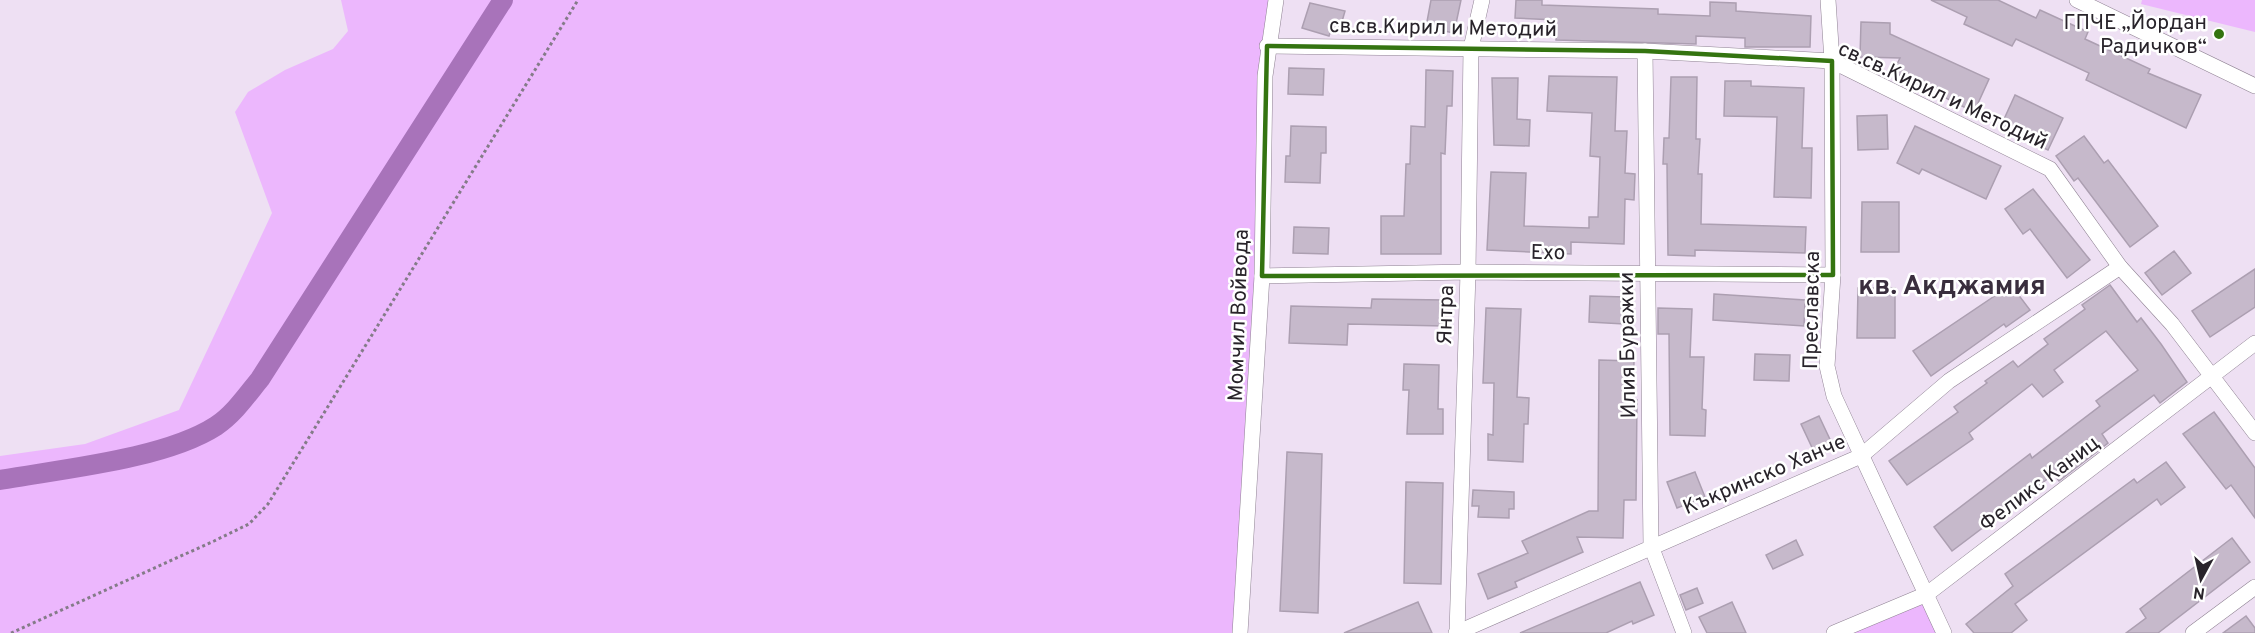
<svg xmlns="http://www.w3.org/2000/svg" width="2255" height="633" font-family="Overpass,sans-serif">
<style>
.green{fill:#ecb7fd}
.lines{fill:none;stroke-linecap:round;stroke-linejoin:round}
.canal{stroke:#a873ba;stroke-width:20}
.building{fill:#c6b9cb;stroke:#ac9fb1;stroke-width:1.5}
.street-casing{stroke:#8f8293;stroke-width:16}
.path{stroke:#847b88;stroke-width:3;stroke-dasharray:3 3;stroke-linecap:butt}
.street{stroke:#fff;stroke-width:15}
.marked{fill:none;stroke:#347410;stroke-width:4.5;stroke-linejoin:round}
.poi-dot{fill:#347410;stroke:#fff;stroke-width:2}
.labels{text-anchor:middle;stroke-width:5;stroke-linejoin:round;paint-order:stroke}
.poi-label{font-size:21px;fill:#28232a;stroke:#fff;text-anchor:end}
.street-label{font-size:21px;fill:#28232a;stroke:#fff}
.district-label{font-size:27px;font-weight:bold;fill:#392e3d;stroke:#fff}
</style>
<rect width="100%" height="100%" fill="#eee0f3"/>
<!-- green -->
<g class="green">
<polygon points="341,0 1276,0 1240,633 0,633 0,456 85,444 179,410 272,213 235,112 248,92 285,70 333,49 348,31"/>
<polygon points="2142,0 2255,0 2255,32 2141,4"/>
<polygon points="1927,594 1944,633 1834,633"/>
</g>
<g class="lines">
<!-- canal -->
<path class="canal" d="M0,480C62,469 165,459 216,426C234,414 247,395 260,379L503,0"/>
</g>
<!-- building -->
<g class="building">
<polygon points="1431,0 1461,0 1454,33 1426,27"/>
<polygon points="1516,0 1542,0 1542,5 1658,9 1658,14 1710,16 1710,2 1736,3 1736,11 1811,16 1810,47 1745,47 1745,38 1696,36 1696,44 1556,40 1556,20 1515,18"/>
<polygon points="1931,0 1998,0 2036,18 2040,10 2088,32 2085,39 2150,69 2148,73 2201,95 2186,128 2086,80 2089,73 2016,39 2012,46 1964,24 1967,17"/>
<polygon points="1310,3 1345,11 1339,32 1331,30 1329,36 1302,28"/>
<polygon points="1861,22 1890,23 1890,34 1989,79 1974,112 1893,72 1900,58 1860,57"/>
<polygon points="1289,68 1324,69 1323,95 1288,94"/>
<polygon points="1426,70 1453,71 1452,106 1447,106 1445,154 1441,153 1441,254 1381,254 1381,216 1404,216 1406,164 1410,164 1411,126 1425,127"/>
<polygon points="1549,76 1617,77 1615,131 1627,131 1625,173 1635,174 1634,200 1625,199 1624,244 1571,242 1571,254 1487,250 1491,172 1526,173 1524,226 1589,228 1589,217 1598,217 1600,157 1590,156 1592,113 1547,111"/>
<polygon points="1671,77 1697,77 1696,139 1700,139 1698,174 1702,174 1701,224 1806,227 1805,253 1695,250 1695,256 1668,255 1667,164 1663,164 1664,138 1669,138"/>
<polygon points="1492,78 1518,78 1517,119 1530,120 1529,146 1494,145"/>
<polygon points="1725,81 1751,81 1751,86 1804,88 1802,148 1812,148 1811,198 1774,197 1777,117 1724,116"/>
<polygon points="2015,95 2063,118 2048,150 2000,128"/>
<polygon points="1887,115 1888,149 1858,150 1857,116"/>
<polygon points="1291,126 1326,127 1326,153 1321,153 1320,183 1285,182 1286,156 1290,156"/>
<polygon points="1915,126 2001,166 1986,199 1922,169 1919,174 1897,163"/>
<polygon points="2084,136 2104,163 2108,160 2158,226 2130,247 2078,178 2074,181 2056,156"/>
<polygon points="2033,189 2090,260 2067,278 2030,229 2023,234 2005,209"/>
<polygon points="1862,202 1899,202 1899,252 1861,252"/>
<polygon points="1294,227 1329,228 1328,254 1293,253"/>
<polygon points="2174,251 2191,273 2162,295 2145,273"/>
<polygon points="2255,269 2255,307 2210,337 2192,311"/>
<polygon points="2011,285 2030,310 2006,327 2004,324 1931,376 1913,351"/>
<polygon points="2110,285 2137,322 2141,318 2161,344 2187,382 2160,403 2154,395 2102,434 2108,443 2059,481 2054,474 1952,551 1934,527 2030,454 2032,458 2100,406 2096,401 2138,370 2106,331 2054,370 2063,382 2043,397 2032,384 1969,433 1973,439 1907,485 1889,461 1958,412 1954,407 1987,383 1985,381 2013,361 2018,367 2048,344 2044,339 2085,309 2082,305"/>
<polygon points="1858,288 1895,288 1895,338 1857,338"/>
<polygon points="1714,294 1805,300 1804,326 1713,320"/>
<polygon points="1590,296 1625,297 1624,324 1589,322"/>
<polygon points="1372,299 1445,300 1444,326 1348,324 1347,345 1289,343 1291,306 1371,308"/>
<polygon points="1486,308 1521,309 1517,397 1529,398 1528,424 1524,424 1523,462 1488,460 1488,434 1493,435 1494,383 1483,383"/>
<polygon points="1658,308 1692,309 1690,357 1704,357 1702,409 1706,410 1705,436 1670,435 1669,334 1658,334"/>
<polygon points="1755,354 1790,355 1789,381 1754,380"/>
<polygon points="1599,360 1634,361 1633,400 1637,400 1636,500 1624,500 1623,538 1577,537 1583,552 1515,582 1517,587 1488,599 1478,574 1528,553 1522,541 1589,511 1598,511"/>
<polygon points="1404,364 1439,365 1438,409 1443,409 1443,434 1407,434 1409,390 1403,390"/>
<polygon points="2214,412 2255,468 2255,518 2231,485 2226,489 2183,434"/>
<polygon points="1819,416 1834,448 1816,456 1801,424"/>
<polygon points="1287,452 1322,454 1318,613 1280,611"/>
<polygon points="2166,462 2185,487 2161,505 2157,499 2015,604 2027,620 2011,633 1974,633 1966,624 2013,586 2005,574 2134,479 2137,483"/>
<polygon points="1695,472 1705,497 1677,508 1667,482"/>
<polygon points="1406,482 1443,483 1441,584 1404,583"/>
<polygon points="1473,490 1514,492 1514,509 1509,509 1509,518 1478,517 1479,506 1472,506"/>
<polygon points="2232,538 2250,562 2158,633 2126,633 2146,618 2140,609"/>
<polygon points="1796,540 1803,555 1773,569 1766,555"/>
<polygon points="1640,582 1654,615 1633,624 1632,621 1606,633 1520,633"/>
<polygon points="1697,588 1703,603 1686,610 1680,595"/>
<polygon points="1418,602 1432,633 1344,633"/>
<polygon points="1732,602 1746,633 1707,633 1699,617"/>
<polygon points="2246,616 2255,628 2255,633 2223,633"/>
</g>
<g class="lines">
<!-- street casing -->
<g class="street-casing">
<g id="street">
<polyline points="1828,0 1832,61 1833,275 1827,366 1834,396 1944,633"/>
<polyline points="2077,0 2255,86"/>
<polyline points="1267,46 1645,51 1832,61 2050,169 2120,267 2172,324 2255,433"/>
<polyline points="1645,51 1651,546 1684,633"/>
<polyline points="1262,276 1468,272 1833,275"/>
<polyline points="1240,633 1262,276 1265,76 1276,0"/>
<polyline points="1456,633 1861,456 1949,381 2120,267"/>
<polyline points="1457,633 1468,272 1471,48 1482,0"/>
<polyline points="1834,633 1927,594 2255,343"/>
<polyline points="2193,633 2255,587"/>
</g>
</g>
<!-- path -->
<polyline class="path" points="11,633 214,541 249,524 268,504 578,0"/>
<!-- street -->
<use href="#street" class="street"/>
</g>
<!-- marked area -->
<path class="marked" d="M1267,46L1645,51L1832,61L1833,275L1262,276Z"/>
<!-- markers -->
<circle class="poi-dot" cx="2219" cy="34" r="6"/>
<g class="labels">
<!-- poi labels -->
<g class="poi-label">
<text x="2207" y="29">ГПЧЕ „Йордан<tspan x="2207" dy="24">Радичков“</tspan></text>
</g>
<!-- street labels -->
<g class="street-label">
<text transform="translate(1443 27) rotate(1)" y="7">св.св.Кирил и Методий</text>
<text transform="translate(1943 95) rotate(25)" y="7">св.св.Кирил и Методий</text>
<text transform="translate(1548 252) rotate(1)" y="7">Ехо</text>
<text transform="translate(1811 310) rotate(-89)" y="7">Преславска</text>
<text transform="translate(1238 315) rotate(-88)" y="7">Момчил Войвода</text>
<text transform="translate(1445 315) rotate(-88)" y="7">Янтра</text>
<text transform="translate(1627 345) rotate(-91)" y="7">Илия Буражки</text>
<text transform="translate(1764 474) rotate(-23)" y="7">Къкринско Ханче</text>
<text transform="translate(2039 483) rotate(-37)" y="7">Феликс Каниц</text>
</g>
<!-- district labels -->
<g class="district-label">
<text x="1952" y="294">кв. Акджамия</text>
</g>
</g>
<!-- north arrow -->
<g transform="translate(2201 579) rotate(188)" stroke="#ffffff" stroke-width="4.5" paint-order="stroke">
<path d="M0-4.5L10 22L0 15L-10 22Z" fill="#28232a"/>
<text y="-9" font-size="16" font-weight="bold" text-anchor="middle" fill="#28232a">N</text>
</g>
</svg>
